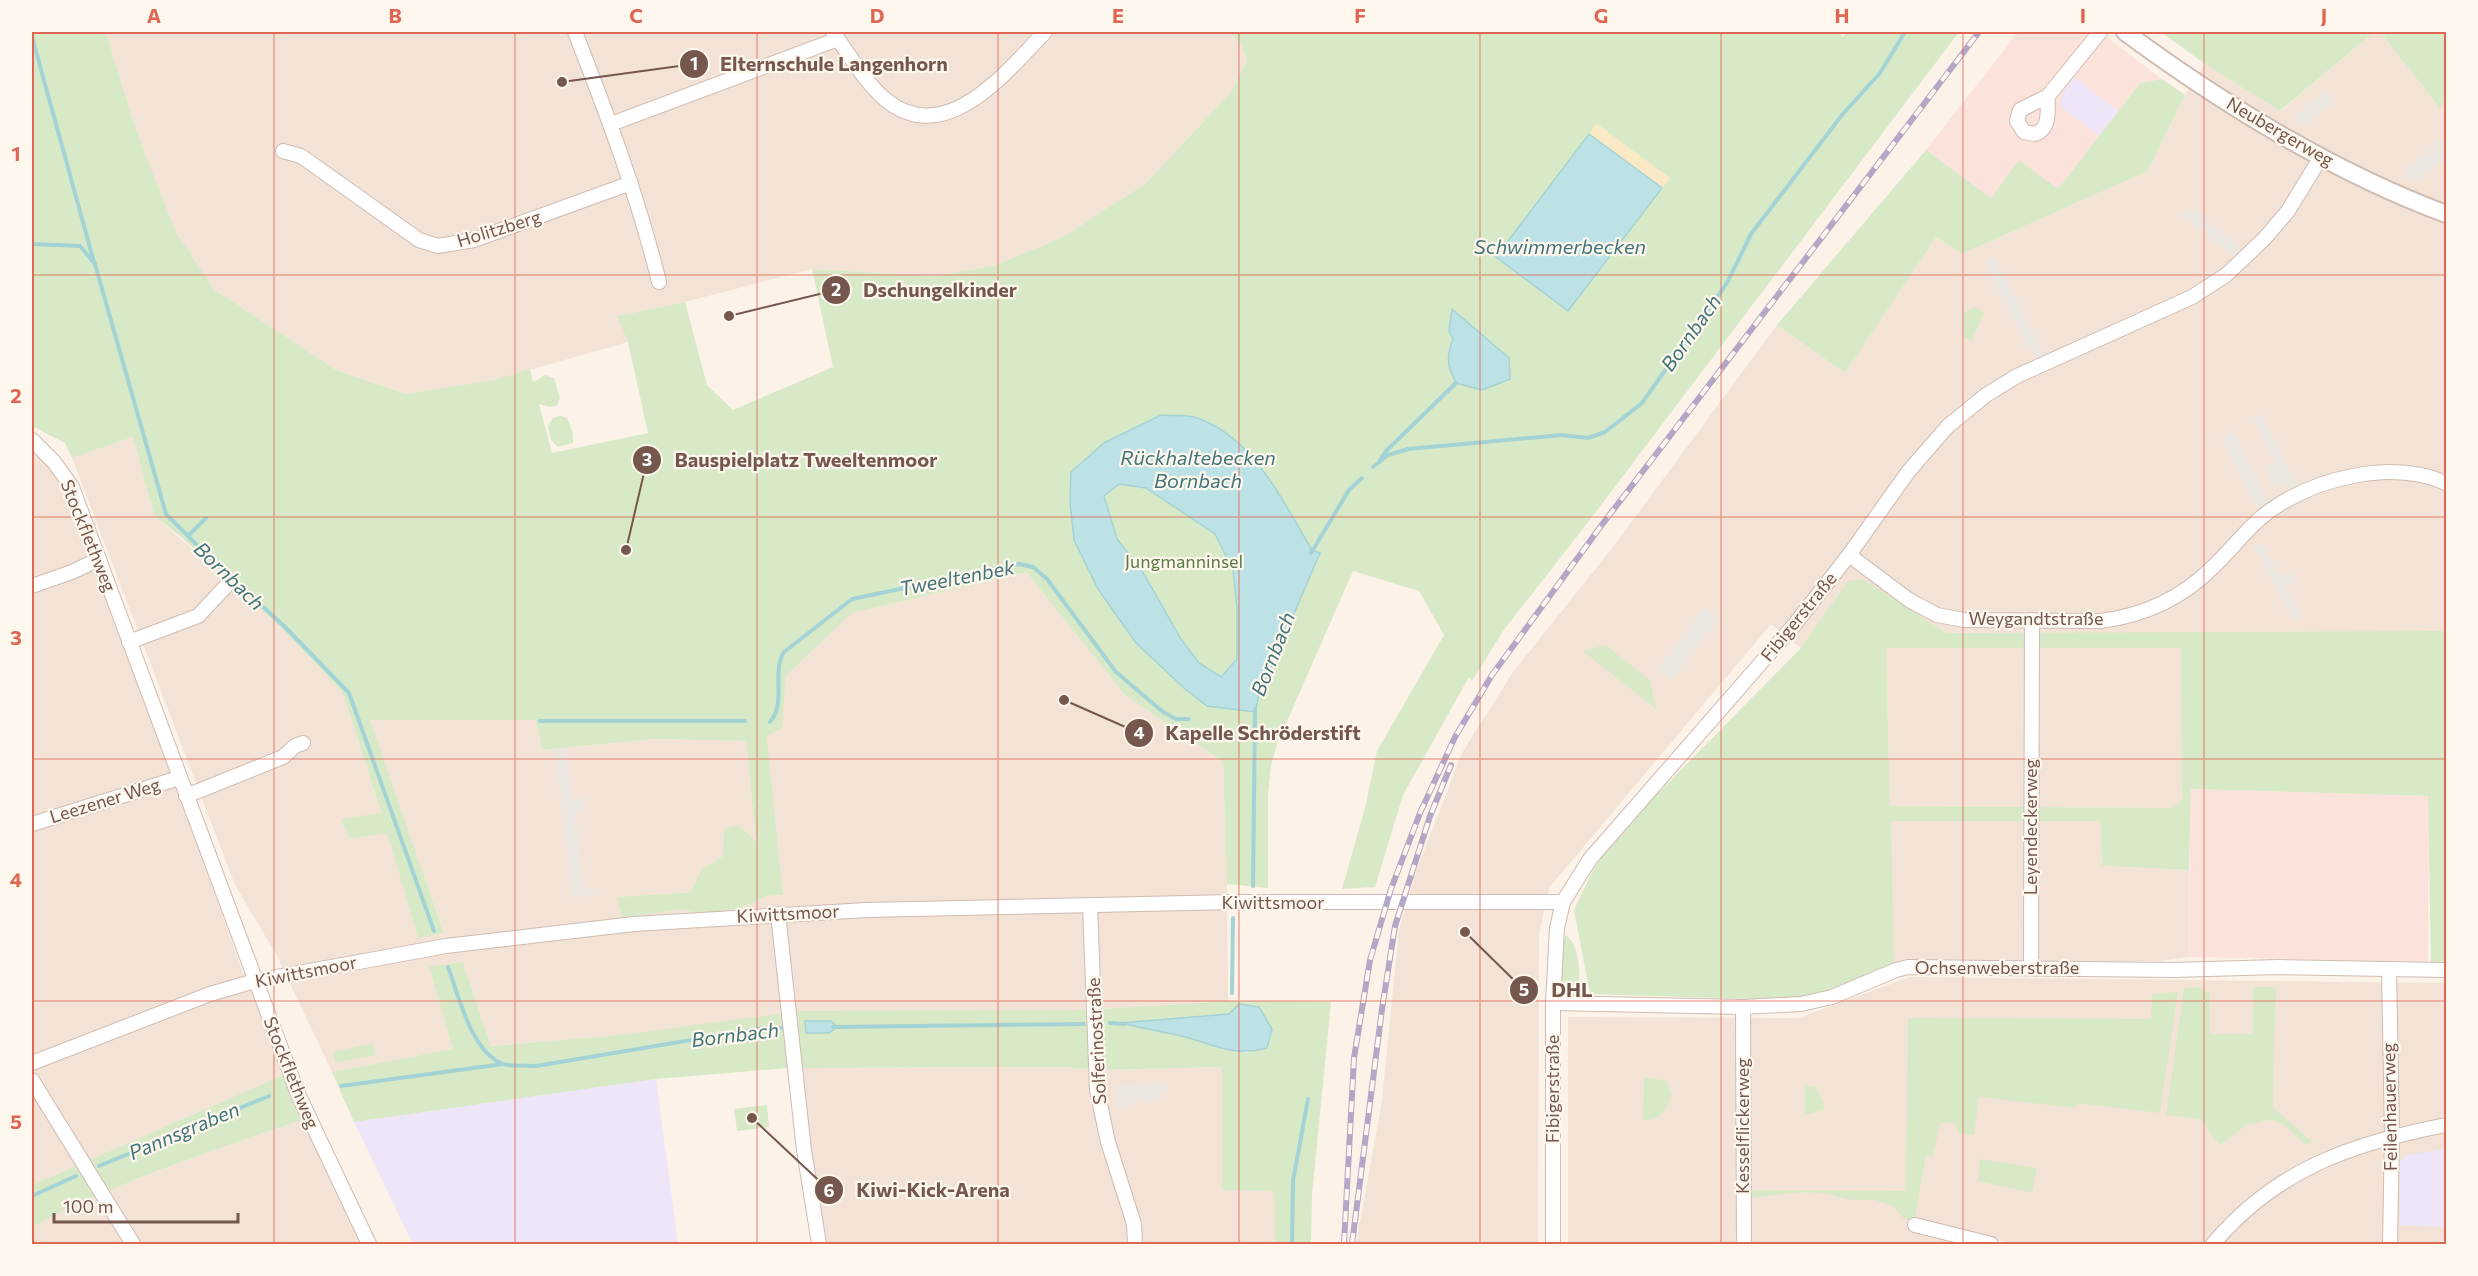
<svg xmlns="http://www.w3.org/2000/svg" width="2478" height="1276" font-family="Commissioner,sans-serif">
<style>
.residential{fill:#f3e3d7}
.commercial{fill:#fbe3dc}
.industrial{fill:#ece6e1}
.education{fill:#efe5f8}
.green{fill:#d8e9c7;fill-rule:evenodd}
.sand{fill:#f9e9c5}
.water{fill:#bde2e5;stroke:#a4d3d6;stroke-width:1.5;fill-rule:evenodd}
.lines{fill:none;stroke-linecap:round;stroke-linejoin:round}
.stream{stroke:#a4d3d6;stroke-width:4}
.minor-casing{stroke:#cfbbb1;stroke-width:16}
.tertiary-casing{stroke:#cfbbb1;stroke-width:20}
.minor{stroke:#fff;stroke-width:14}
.tertiary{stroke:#fff;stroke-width:16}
.rail-casing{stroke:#b4a6c5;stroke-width:6}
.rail{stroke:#fef7ee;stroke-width:4;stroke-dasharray:11;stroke-linecap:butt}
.grid{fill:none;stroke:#df6653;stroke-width:1.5;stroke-opacity:0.55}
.labels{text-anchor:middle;stroke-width:4.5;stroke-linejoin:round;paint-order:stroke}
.street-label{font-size:18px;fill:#75574d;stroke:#fef7ee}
.park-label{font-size:18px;fill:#5a7a45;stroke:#fef7ee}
.water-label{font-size:20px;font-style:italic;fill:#417579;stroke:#fef7ee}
.leader{fill:none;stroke:#75574d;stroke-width:2}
.callout-dot{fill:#75574d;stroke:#fef7ee;stroke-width:2}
.mark-label{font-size:18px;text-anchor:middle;font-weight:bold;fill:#fff}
.callout-label{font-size:20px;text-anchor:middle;font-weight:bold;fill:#75574d;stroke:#fef7ee;stroke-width:4.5;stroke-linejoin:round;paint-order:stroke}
.neatline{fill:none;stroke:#df6653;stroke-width:2}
.grid-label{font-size:20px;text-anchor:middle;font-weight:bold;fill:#df6653}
</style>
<rect width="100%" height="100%" fill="#fcf2e8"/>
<!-- residential -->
<g class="residential">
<polygon points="106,32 1229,32 1241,44 1247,60 1231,92 1146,183 1063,237 993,266 935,276 812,269 685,302 618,316 628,342 494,380 407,394 336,370 215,290 176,232 135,127"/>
<polygon points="2374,32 2380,32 2440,108 2446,101 2446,642 2182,648 2182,801 2172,808 1890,806 1886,648 1801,648 1771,624 1549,888 1539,935 1538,1244 1356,1244 1382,1101 1399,929 1417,869 1462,753 1513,672 1613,547 1777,325 1845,373 1936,237 1962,254 2148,171 2185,95 2205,64 2281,111"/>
<polygon points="133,437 154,516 247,595 296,643 343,693 381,814 342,820 349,839 387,832 418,937 444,932 369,720 536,720 542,750 654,739 746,741 756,843 723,856 701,870 691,892 618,897 622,918 682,909 704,915 741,908 767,896 783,895 767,736 782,727 786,676 852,613 1026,572 1125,695 1223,762 1227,884 1228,1001 1084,1010 955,1012 620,1035 491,1046 463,962 429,966 454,1049 332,1072 277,956 235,885 72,458"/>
<polygon points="32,447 58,470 124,636 243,973 260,984 294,1070 32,1185"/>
<polygon points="1890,821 2100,821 2102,866 2189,870 2188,957 2160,961 1894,963"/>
<polygon points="1910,977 2446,983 2446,1244 2014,1244 1977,1236 1974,1244 1568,1244 1568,1017 1798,1018"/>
<polygon points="1061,1067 1101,1070 1222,1067 1222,1189 1274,1191 1275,1244 812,1244 788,1068"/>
<polygon points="314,1116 377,1244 32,1244 32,1227 84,1200 195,1157"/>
</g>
<!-- commercial -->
<g class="commercial">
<polygon points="2018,32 2100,32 2162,79 2140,83 2118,111 2074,78 2059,105 2099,136 2058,189 1991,198 1926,150"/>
<polygon points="2191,789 2429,796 2428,962 2188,957"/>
</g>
<!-- industrial -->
<g class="industrial">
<polygon points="2326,90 2335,100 2308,123 2303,124 2296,120 2294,116"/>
<polygon points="2440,140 2446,148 2446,157 2416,183 2403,176 2406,169"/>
<polygon points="2192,207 2236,244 2240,253 2235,258 2182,215"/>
<polygon points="1995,256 2013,291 2046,356 2037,359 2032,350 2029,351 1988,273 1985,261"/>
<polygon points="2261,412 2299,488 2292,492 2284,484 2274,489 2264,468 2274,462 2253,420"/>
<polygon points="2233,430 2269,505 2261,511 2252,500 2221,438"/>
<polygon points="2263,543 2281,577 2291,572 2296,582 2286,587 2301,616 2293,621 2254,547"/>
<polygon points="1705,607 1719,618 1672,680 1656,670"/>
<polygon points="567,747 572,799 583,798 587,811 576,813 583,889 594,889 595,895 572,897 571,888 554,749"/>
<polygon points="1164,1081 1168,1089 1147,1105 1141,1097 1119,1112 1113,1086"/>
</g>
<!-- education -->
<g class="education">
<polygon points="2074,77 2118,111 2099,136 2059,105 2065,90"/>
<polygon points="656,1079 678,1244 413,1244 354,1122"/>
<polygon points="2446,1149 2446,1227 2400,1225 2400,1162 2407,1155"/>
</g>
<!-- green -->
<g class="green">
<path d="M32,32H106L135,127L176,232L215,290L336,370L406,394L494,380L530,369L533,382L545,375L554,378L560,398L557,405L550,407L539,404L552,453L648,433L628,342L617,316L685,302L707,385L733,410L833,367L812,269L935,276L993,266L1063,237L1146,183L1231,92L1247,60L1241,44L1229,32H1837L1844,37L1846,32H1959L1589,521L1503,631L1472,681L1469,677L1403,795L1375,887L1342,889L1365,808L1377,751L1444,635L1419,591L1353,571L1277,744L1271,766L1268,794V888L1227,884L1223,762L1125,695L1026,572L852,613L786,676L782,728L767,736L783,895L767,896L741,908L704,915L682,909L622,918L617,897L691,892L701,870L723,856L724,829L738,825L756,842L746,741L654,739L542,750L536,720H370L444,933L418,938L387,833L349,839L341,819L381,813L343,693L296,643L247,595L180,536L154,516L133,437L72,458L65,443L32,426ZM1250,453L1312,550L1320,553L1259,695L1255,712L1207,706L1071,472Z"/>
<polygon points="2161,32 2374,32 2280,111 2205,64"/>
<polygon points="2380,32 2446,32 2446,101 2440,108"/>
<polygon points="2162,79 2185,95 2148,171 1962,254 1936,237 1845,373 1777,325 1926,150 1991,198 2019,160 2058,189 2140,83"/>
<polygon points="1976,307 1984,313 1972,340 1964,338 1962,313"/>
<polygon points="560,416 567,418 573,434 573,443 558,447 551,440 548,426 553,418"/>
<polygon points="1119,484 1146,488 1215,534 1233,570 1237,607 1237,659 1221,677 1200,663 1181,639 1141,569 1117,539 1104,496"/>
<path d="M1863,579L1946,633L2446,631V966H2431L2428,796L2191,789L2189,870L2102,866L2100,821H1891L1894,963L1814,998L1753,999L1590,994L1574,910L1593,870L1619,833L1801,648L1848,581ZM1886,648H2181L2182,800L2172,808L1890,806Z"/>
<polygon points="1605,645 1650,680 1656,709 1583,651"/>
<path d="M1565,935C1582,945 1579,977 1579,994L1574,998C1553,985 1562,956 1565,935Z"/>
<path d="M463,962L491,1046L620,1035L800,1011L1084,1010L1228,1001L1331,1002L1312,1195L1311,1244H1275L1274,1191L1222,1190V1067L1100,1070L1061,1067L788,1068L656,1079L354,1122L332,1072L453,1049L429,966ZM1229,1014L1249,1053L1226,1050L1186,1037L1123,1024Z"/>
<path d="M2202,987L2203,992L2210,991V1034H2253V987H2276L2273,1107L2311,1141L2306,1145C2289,1130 2278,1111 2254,1125L2251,1122L2220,1145L2200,1119L2166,1115L2184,988Z"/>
<polygon points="2178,992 2160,1113 2077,1103 2076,1108 1979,1097 1974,1135 1957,1133 1957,1125 1941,1122 1932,1157 1926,1156 1914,1222 1904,1219 1893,1206 1875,1200 1851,1200 1822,1193 1802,1192 1751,1198 1751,1190 1906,1191 1908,1018 2151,1019 2152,994"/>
<polygon points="373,1043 376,1055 335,1063 333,1052"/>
<path d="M294,1070L314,1116C218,1149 122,1180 32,1227V1185Z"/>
<path d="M1644,1077L1667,1081L1671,1095C1667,1111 1661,1121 1643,1120Z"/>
<polygon points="1805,1085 1816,1087 1825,1109 1805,1115"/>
<polygon points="767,1105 769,1127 737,1131 734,1109"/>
<polygon points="1980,1159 2037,1168 2032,1193 1978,1181"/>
</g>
<!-- sand -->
<polygon class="sand" points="1596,123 1670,178 1662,188 1589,134"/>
<!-- water -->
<g class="water">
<polygon points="1589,134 1662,188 1568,311 1496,257"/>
<path d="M1452,309L1509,358L1510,379L1482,390L1456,383C1447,366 1446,357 1453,339L1449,331Z"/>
<path d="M1161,415C1172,416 1184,415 1194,417C1253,435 1283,502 1312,550L1320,553L1259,695L1255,712L1207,706L1185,689L1136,643L1098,589L1074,540L1070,502L1071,472L1104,443ZM1119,484L1146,488L1215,534L1233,570L1237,607V659L1221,677L1199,663L1181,639L1141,569L1117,539L1104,496Z"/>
<path d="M1239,1004L1259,1007L1272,1029L1267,1048C1233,1057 1216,1045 1185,1037C1164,1032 1142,1028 1121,1023L1229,1014Z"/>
<polygon points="805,1021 831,1021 837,1027 829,1033 806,1033"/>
</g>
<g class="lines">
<!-- stream -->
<g class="stream">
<polyline points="32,37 94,262"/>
<polyline points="32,244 80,246 95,264 166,514 213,561 285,627 349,693 434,931"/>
<polyline points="1380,460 1386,451 1456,383"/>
<polyline points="1373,467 1388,455 1408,449 1562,435 1588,438 1605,432 1642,403 1727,283 1751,234 1842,115 1880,73 1905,32"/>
<polyline points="188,536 206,518"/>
<polyline points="1311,553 1349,490 1362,478"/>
<polyline points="540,721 745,721"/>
<path d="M770,722C787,702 771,673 784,652L852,599L1019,564L1033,567L1047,579L1116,672L1163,712L1176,719H1189"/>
<polyline points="1253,886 1255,709"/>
<path d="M448,967C459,996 471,1052 503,1064C512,1067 527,1065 536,1066L763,1028H787"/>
<polyline points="1232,993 1233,918"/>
<polyline points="1110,1023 1124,1024"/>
<polyline points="833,1027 1084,1024"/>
<polyline points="341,1086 503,1064"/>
<polyline points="99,1166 269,1096"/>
<polyline points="32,1196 76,1176"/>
<polyline points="1292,1244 1293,1181 1308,1099"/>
</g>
<!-- minor casing -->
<g class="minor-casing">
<g id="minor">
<path d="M575,32C607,114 638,196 659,282"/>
<path d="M833,32C848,53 867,85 886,100C946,149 1007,71 1045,32"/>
<path d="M2048,96C2047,111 2051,128 2035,134L2024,132L2017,121L2020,110L2048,96L2100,32"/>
<polyline points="611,124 838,39"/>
<polyline points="283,151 301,156 419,240 438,246 474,240 631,183"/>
<polyline points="32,440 54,462 72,487 298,1094 369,1244"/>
<path d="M1849,555L1909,600L1937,615L1964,620L2100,621C2143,616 2182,598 2213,567C2232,549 2248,527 2268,512C2315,478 2391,459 2446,483"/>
<polyline points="32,586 72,572 99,559"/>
<polyline points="129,642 198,616 229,583"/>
<polyline points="186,796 283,757 295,746 303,743"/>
<polyline points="32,824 179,778"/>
<polyline points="1090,906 1097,1090 1108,1142 1134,1224 1135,1244"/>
<polyline points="778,914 804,1150 819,1244"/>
<polyline points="2031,968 2032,620"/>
<polyline points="2389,970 2392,1135 2390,1244"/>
<polyline points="1553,1003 1743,1007 1801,1004 1832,997 1896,970 1908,967 2174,970 2278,967 2446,970"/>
<polyline points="1743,1007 1744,1244"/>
<polyline points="32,1063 210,994 255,981 446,946 634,924 866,910 1233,902 1563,902"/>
<polyline points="32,1080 133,1244"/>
<polyline points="1915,1225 1991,1244"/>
<polyline points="1553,1244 1553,1003 1557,928 1563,902 1590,859 1795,624 1849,555 1908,472 1948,426 1986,395 2017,376 2192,297 2226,275 2264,239 2288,211 2321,157"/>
<path d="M2213,1244C2276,1169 2353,1143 2446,1125"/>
</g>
</g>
<!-- tertiary casing -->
<g class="tertiary-casing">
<path id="tertiary" d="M2125,32C2224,105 2331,171 2446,214"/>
</g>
<!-- minor -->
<use href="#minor" class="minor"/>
<!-- tertiary -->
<use href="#tertiary" class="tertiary"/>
<!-- rail casing -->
<g class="rail-casing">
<g id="rail">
<polyline points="1344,1244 1354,1058 1370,960 1391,889 1420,813 1455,737 1492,675 1601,526 1979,32"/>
<polyline points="1352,1244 1382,1009 1395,926 1430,816 1451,765"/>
</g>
</g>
<!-- rail -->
<use href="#rail" class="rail"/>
</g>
<!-- grid -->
<path class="grid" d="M274,32V1244M515,32V1244M757,32V1244M998,32V1244M1239,32V1244M1480,32V1244M1721,32V1244M1963,32V1244M2204,32V1244M32,275H2446M32,517H2446M32,759H2446M32,1001H2446"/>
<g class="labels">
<!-- street labels -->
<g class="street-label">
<text transform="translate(2280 132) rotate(30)" y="6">Neubergerweg</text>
<text transform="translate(499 229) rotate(-17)" y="6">Holitzberg</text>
<text transform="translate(88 536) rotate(68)" y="6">Stockflethweg</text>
<text transform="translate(1799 617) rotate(-51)" y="6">Fibigerstraße</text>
<text x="2036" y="625">Weygandtstraße</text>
<text transform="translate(105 801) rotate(-17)" y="6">Leezener Weg</text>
<text transform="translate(2031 827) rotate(-90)" y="6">Leyendeckerweg</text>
<text x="1273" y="909">Kiwittsmoor</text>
<text transform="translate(788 914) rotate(-3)" y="6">Kiwittsmoor</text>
<text x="1997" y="974">Ochsenweberstraße</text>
<text transform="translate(306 972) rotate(-11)" y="6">Kiwittsmoor</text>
<text transform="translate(1097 1041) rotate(-93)" y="6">Solferinostraße</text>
<text transform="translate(291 1073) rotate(68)" y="6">Stockflethweg</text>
<text transform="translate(1553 1089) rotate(-90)" y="6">Fibigerstraße</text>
<text transform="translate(2390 1107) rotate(-91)" y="6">Feilenhauerweg</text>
<text transform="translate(1743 1126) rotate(-90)" y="6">Kesselflickerweg</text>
</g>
<!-- park labels -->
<g class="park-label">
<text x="1184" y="568">Jungmanninsel</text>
</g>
<!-- water labels -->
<g class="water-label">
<text x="1560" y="254">Schwimmerbecken</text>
<text transform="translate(1691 333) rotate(-55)" y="7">Bornbach</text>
<text x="1198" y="465">Rückhaltebecken<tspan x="1198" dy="23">Bornbach</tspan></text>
<text transform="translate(229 576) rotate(44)" y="7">Bornbach</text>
<text transform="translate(957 578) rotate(-11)" y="7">Tweeltenbek</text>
<text transform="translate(1273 654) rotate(-69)" y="7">Bornbach</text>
<text transform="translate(735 1035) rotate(-7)" y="7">Bornbach</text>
<text transform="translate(184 1131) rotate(-23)" y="7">Pannsgraben</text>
</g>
</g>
<!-- callouts -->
<path class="leader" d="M562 82L694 64M729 316L836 290M626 550L647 460M1064 700L1139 733M1465 932L1524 990M752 1118L829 1190"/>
<g class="callout-dot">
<circle cx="562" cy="82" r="6"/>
<circle cx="729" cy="316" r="6"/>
<circle cx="626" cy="550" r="6"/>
<circle cx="1064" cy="700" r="6"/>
<circle cx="1465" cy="932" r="6"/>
<circle cx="752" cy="1118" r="6"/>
<circle cx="694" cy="64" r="15"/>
<circle cx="836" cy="290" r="15"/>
<circle cx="647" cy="460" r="15"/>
<circle cx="1139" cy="733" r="15"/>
<circle cx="1524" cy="990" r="15"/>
<circle cx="829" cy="1190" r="15"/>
</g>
<g class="mark-label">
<text x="694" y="70">1</text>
<text x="836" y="296">2</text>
<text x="647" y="466">3</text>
<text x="1139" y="739">4</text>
<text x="1524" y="996">5</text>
<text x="829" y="1197">6</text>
</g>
<g class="callout-label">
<text x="834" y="71">Elternschule Langenhorn</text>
<text x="940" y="297">Dschungelkinder</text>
<text x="806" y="467">Bauspielplatz Tweeltenmoor</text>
<text x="1263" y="740">Kapelle Schröderstift</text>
<text x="1572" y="997">DHL</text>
<text x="933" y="1197">Kiwi-Kick-Arena</text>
</g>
<!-- border -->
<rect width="2478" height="1276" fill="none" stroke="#fef7ee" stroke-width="66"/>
<!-- scale -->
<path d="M54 1213v9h184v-9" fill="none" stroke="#75574d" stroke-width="3"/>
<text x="63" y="1213" font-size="18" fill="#75574d" stroke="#fef7ee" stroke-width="4.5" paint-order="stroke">100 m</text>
<rect x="33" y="33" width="2412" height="1210" class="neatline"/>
<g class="grid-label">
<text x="154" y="23">A</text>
<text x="395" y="23">B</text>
<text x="636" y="23">C</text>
<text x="877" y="23">D</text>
<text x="1118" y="23">E</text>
<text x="1360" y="23">F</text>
<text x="1601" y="23">G</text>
<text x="1842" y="23">H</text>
<text x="2083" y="23">I</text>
<text x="2324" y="23">J</text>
<text x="16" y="161">1</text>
<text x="16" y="403">2</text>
<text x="16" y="645">3</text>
<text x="16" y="887">4</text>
<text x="16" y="1129">5</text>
</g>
</svg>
